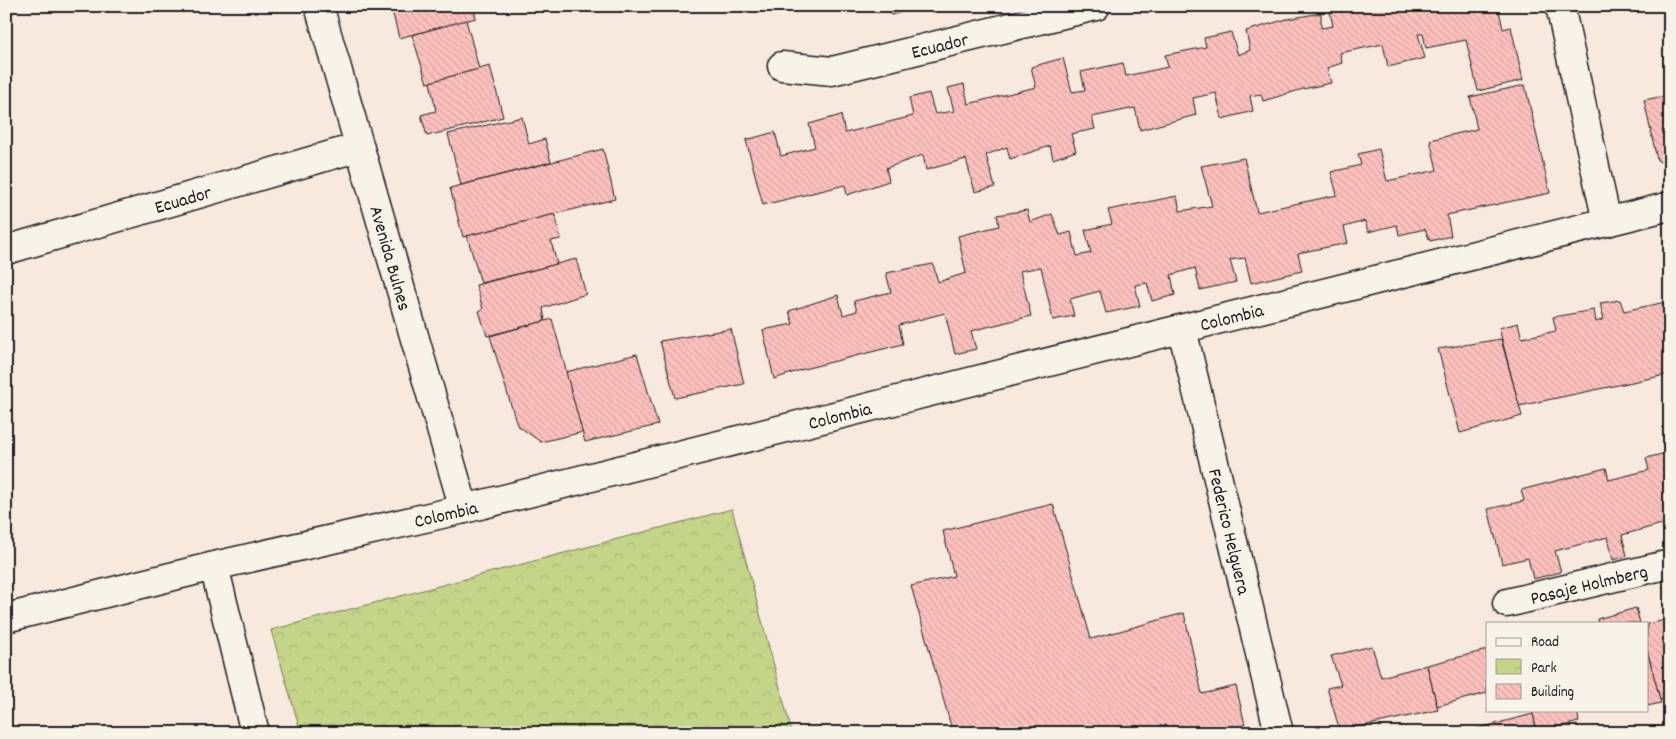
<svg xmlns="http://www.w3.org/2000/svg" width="1676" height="739" font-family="Dekko,sans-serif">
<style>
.park{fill:url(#park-crowns);stroke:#707852}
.building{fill:url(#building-back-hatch);stroke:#1c1c1c}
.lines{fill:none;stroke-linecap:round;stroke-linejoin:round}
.street-casing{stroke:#1c1c1c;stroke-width:31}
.secondary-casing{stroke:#1c1c1c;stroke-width:31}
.street{stroke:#f7f3e8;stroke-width:28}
.secondary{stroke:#f7f3e8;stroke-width:28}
.labels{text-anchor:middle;stroke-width:4;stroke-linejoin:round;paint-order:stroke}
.street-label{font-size:19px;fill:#1c1c1c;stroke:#f7f3e8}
</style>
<defs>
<pattern id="park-crowns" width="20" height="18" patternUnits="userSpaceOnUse" patternTransform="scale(1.25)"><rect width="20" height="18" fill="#c4d589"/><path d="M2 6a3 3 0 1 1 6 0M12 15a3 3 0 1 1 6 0" fill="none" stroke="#a8b676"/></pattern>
<pattern id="building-back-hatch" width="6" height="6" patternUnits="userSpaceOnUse" patternTransform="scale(1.25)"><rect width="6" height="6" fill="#fdc1bd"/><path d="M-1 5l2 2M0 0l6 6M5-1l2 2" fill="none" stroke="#d8a5a2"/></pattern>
</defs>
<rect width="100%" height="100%" fill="#f8e9df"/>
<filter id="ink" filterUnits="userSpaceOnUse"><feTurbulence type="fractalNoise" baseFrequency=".02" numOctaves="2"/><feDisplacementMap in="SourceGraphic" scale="10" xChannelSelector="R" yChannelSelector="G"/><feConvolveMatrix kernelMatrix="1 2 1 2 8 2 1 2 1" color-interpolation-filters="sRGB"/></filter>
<g filter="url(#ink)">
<!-- park -->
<polygon class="park" points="732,509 792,733 301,733 271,630"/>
<!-- building -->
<g class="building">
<polygon points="391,6 473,6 476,18 399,38"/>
<polygon points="889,6 925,6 891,15"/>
<polygon points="1342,6 1358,6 1358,10 1374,6 1498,6 1503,29 1511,27 1523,80 1478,91 1466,40 1426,48 1423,34 1418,34 1425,58 1388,67 1383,44 1340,53 1342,63 1327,68 1331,83 1303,89 1263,101 1261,94 1250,96 1253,111 1222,119 1216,93 1193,98 1196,115 1140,130 1135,108 1092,117 1095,129 1071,134 1076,151 1053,159 1050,146 1010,159 1007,147 986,155 995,187 975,192 966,159 926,170 923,155 886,168 889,181 847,195 845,185 763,205 746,140 775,132 781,156 815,147 809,124 841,115 845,133 913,116 909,98 929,93 935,114 954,111 948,88 964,84 968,104 1036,87 1031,67 1063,58 1072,92 1085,90 1081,72 1123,63 1126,76 1168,67 1165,55 1206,47 1204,38 1231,32 1238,55 1250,50 1246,31 1287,19 1321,13 1321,28 1333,26 1329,8"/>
<polygon points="466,20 479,69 427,83 412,35"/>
<polygon points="490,66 503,117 427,136 421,115 436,111 430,82"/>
<polygon points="1525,85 1550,193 1447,215 1451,236 1430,241 1425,229 1399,235 1397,225 1368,232 1365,221 1344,227 1348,243 1298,253 1302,271 1251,283 1245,258 1230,260 1236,282 1200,290 1195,268 1171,275 1175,295 1152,301 1147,283 1135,285 1140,306 1106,313 1100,291 1070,299 1074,316 1053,320 1041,267 1020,271 1031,316 971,331 976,349 955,354 945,313 899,325 903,344 804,369 774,379 763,330 793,324 789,311 838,295 843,315 857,311 854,301 891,292 886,273 933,264 938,282 966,273 958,236 999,226 997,215 1027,210 1030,222 1052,214 1060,235 1071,232 1077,256 1091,253 1085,230 1112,224 1108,210 1177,196 1180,211 1212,206 1201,166 1244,158 1257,212 1337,195 1331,172 1361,165 1358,154 1379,149 1387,181 1437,170 1430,140 1477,129 1470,97"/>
<polygon points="1670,95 1670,167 1657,160 1644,100"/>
<polygon points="522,117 529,144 545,139 551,162 461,185 448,134"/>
<polygon points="603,149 615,199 463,237 450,188"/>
<polygon points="555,214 561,239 551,241 557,264 481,283 467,236"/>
<polygon points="576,259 586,294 543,308 545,321 487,336 479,311 483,309 476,285"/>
<polygon points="1620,300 1624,311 1670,301 1670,374 1519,406 1499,328 1518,323 1522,338 1556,331 1553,317 1594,310 1596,322 1604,319 1600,303"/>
<polygon points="552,319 583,432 541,442 517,425 490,336"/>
<polygon points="731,329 744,384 675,398 660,341"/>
<polygon points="1501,339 1522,416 1460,433 1438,349"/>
<polygon points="637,354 658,425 585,442 566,372"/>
<polygon points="1670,452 1670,539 1666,540 1662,524 1622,535 1627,556 1613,560 1608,537 1555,551 1561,572 1533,579 1528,558 1502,564 1488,509 1524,501 1521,490 1606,468 1609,480 1649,470 1646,458"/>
<polygon points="1053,504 1091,639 1184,613 1202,694 1236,686 1246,729 1233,733 953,733 911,586 954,576 943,531"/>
<polygon points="1636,608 1640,623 1598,623 1597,619"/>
<polygon points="1670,619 1670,697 1660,700 1647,650 1647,624"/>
<polygon points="1372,646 1381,677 1427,665 1438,710 1340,731 1327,688 1341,685 1331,656"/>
<polygon points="1487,650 1487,693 1437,706 1427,665"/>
<polygon points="1647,650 1661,703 1647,706"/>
<polygon points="1532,710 1577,710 1579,722 1537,732"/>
<polygon points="1533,714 1537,733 1460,733"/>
</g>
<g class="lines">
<!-- street casing -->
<g class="street-casing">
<g id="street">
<polyline points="1560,6 1607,222"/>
<path id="s1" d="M782,66L832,71L1096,6"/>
<path id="s2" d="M6,250L359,147"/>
<path id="s3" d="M1182,329L1279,733"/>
<polyline points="214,566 255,733"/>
<path id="s4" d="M1507,603L1670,564"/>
</g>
</g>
<!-- secondary casing -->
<g class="secondary-casing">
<g id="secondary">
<path id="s5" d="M319,6L464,509"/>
<path id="s6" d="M6,618L214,566L464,509L1670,206"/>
</g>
</g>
<!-- street -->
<use href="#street" class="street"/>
<!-- secondary -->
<use href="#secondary" class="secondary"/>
</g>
</g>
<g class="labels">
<!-- street labels -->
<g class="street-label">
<text dy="7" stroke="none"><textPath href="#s1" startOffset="161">Ecuador</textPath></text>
<text dy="7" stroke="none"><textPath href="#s2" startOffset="184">Ecuador</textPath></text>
<text dy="7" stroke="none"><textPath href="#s5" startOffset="262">Avenida Bulnes</textPath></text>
<text dy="7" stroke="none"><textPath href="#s6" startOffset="1262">Colombia</textPath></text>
<text dy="7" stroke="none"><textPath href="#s6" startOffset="858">Colombia</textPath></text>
<text dy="7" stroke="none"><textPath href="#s6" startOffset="452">Colombia</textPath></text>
<text dy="7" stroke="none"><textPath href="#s3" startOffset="208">Federico Helguera</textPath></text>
<text dy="7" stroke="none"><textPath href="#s4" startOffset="84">Pasaje Holmberg</textPath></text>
</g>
</g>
<!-- margin -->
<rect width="1676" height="739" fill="none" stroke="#f7f3e8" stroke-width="25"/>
<rect x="12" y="12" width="1651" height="714" fill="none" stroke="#1c1c1c" stroke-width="2" filter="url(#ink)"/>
<!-- legend -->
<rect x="1486" y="622" width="162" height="90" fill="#f7f3e8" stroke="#9f9d96"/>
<rect x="1496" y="638" width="25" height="8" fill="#f7f3e8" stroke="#9f9d96"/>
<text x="1531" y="646" font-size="15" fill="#1c1c1c">Road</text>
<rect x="1496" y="659" width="25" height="15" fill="url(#park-crowns)" stroke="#9f9d96"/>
<text x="1531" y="672" font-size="15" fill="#1c1c1c">Park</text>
<rect x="1496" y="684" width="25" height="15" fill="url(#building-back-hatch)" stroke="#9f9d96"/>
<text x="1531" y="696" font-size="15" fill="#1c1c1c">Building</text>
</svg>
